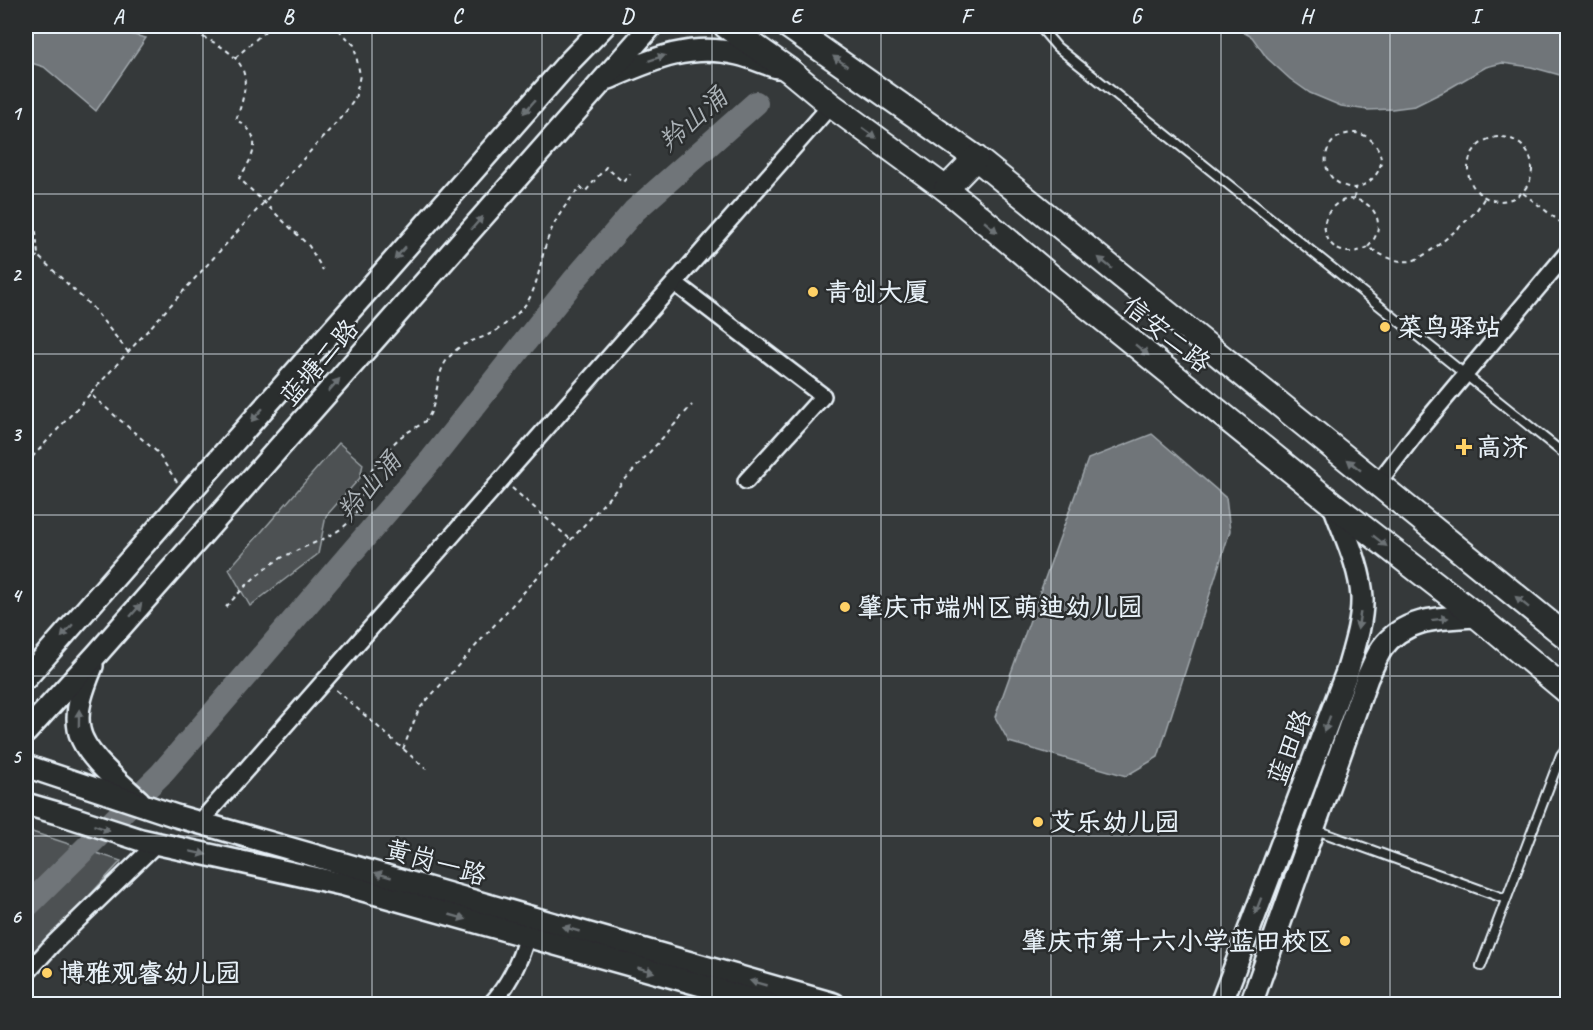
<svg xmlns="http://www.w3.org/2000/svg" width="1593" height="1030" font-family="Caveat,'LXGW WenKai TC',sans-serif">
<style>
.green{fill:#4d5152;stroke:#9aa1a5;stroke-width:1.5}
.water{fill:#707579;stroke:#a0a7ac;stroke-width:1.5}
.lines{fill:none;stroke-linecap:round;stroke-linejoin:round}
.river{stroke:#707579;stroke-width:24}
.lane-casing{stroke:#e8f1f8;stroke-width:12}
.street-casing{stroke:#e8f1f8;stroke-width:20}
.secondary-casing{stroke:#e8f1f8;stroke-width:26}
.primary-casing{stroke:#e8f1f8;stroke-width:28}
.path{stroke:#e8f1f8;stroke-width:2;stroke-dasharray:4.5 4.5;stroke-linecap:butt}
.lane{stroke:#2a2d2e;stroke-width:8}
.street{stroke:#2a2d2e;stroke-width:15}
.secondary{stroke:#2a2d2e;stroke-width:21}
.primary{stroke:#2a2d2e;stroke-width:24}
.oneway{fill:#6c7275}
.grid{fill:none;stroke:#e8f1f8;stroke-width:1.5;stroke-opacity:0.55}
.poi-dot{fill:#ffd166;stroke:#2a2d2e;stroke-width:2}
.labels{text-anchor:middle;stroke-width:5;stroke-linejoin:round;paint-order:stroke}
.poi-label{font-size:26px;font-weight:bold;fill:#e8f1f8;stroke:#2a2d2e;text-anchor:start}
.street-label{font-size:26px;fill:#e8f1f8;stroke:#2a2d2e}
.water-label{font-size:27px;font-style:italic;fill:#acb3b8;stroke:#2a2d2e}
.neatline{fill:none;stroke:#e8f1f8;stroke-width:2}
.grid-label{font-size:20px;text-anchor:middle;font-weight:bold;fill:#e8f1f8}
</style>
<rect width="100%" height="100%" fill="#35393a"/>
<filter id="ink" filterUnits="userSpaceOnUse"><feTurbulence type="fractalNoise" baseFrequency=".0167" numOctaves="2"/><feDisplacementMap in="SourceGraphic" scale="12" xChannelSelector="R" yChannelSelector="G"/><feConvolveMatrix kernelMatrix="1 2 1 2 8 2 1 2 1" color-interpolation-filters="sRGB"/></filter>
<g filter="url(#ink)">
<!-- green -->
<g class="green">
<polygon points="339,443 363,464 360,478 326,516 318,554 250,606 229,569"/>
<polygon points="26,830 121,861 26,965"/>
</g>
<!-- water -->
<g class="water">
<polygon points="26,26 99,26 105,28 146,38 96,111 44,67 28,62 26,65"/>
<polygon points="1232,26 1550,26 1567,30 1567,77 1531,67 1502,63 1486,67 1443,92 1415,106 1392,109 1368,110 1341,106 1310,93 1290,79 1267,58 1252,37"/>
<polygon points="1152,434 1226,498 1230,531 1158,757 1126,776 1009,742 995,717 1088,459"/>
</g>
<g class="lines">
<!-- river -->
<polyline class="river" points="26,907 161,774 432,459 575,279 634,211 756,103"/>
<!-- lane casing -->
<g class="lane-casing">
<g id="lane">
<polyline points="1039,26 1057,47 1568,457"/>
<polyline points="1316,830 1506,899"/>
<polyline points="1481,966 1561,755 1568,746"/>
<polyline points="699,1004 716,993"/>
</g>
</g>
<!-- street casing -->
<g class="street-casing">
<g id="street">
<polyline points="675,283 823,396 746,481"/>
<polyline points="1377,484 1417,432 1568,252"/>
<polyline points="200,822 831,105"/>
<polyline points="26,974 52,945 156,844"/>
<path d="M491,1004C511,982 523,956 529,926"/>
</g>
</g>
<!-- secondary casing -->
<g class="secondary-casing">
<g id="secondary">
<path d="M609,78C651,60 690,42 738,54C751,57 764,63 777,67"/>
<path d="M92,666C84,686 75,707 79,729C83,754 121,784 139,801"/>
<polyline points="26,678 568,63 604,26"/>
<polyline points="26,732 97,654 651,26"/>
<polyline points="26,766 176,816 834,1004"/>
<polyline points="26,804 64,815 141,840 341,884 769,1004"/>
<path d="M1221,1004L1348,669C1354,648 1363,620 1362,597C1360,565 1344,534 1334,505"/>
<path d="M1251,1004L1367,678C1372,668 1376,657 1382,648C1405,617 1442,618 1477,616"/>
</g>
</g>
<!-- primary casing -->
<g class="primary-casing">
<g id="primary">
<polyline points="726,26 790,71 831,105 946,189 1055,280 1334,505 1477,616 1568,692"/>
<polyline points="788,26 976,158 1568,638"/>
<polyline points="946,189 976,158"/>
</g>
</g>
<!-- path -->
<g class="path">
<path d="M178,26C199,36 238,48 244,74C247,89 241,106 236,120C265,135 254,157 239,178L309,246L323,270"/>
<polyline points="235,58 271,26"/>
<circle cx="1500" cy="169" r="32"/>
<polyline points="1523,193 1568,228"/>
<path d="M1354,199L1355,188C1376,183 1390,162 1374,143C1369,137 1361,133 1354,133C1318,133 1314,185 1355,188"/>
<polyline points="26,206 36,232 38,256 92,307 128,352"/>
<path d="M1368,247C1352,256 1332,254 1326,234C1323,226 1325,218 1329,212C1350,180 1399,214 1368,247C1381,255 1395,263 1411,261C1425,259 1464,224 1474,213C1478,209 1481,203 1485,197"/>
<polyline points="26,263 38,256"/>
<polyline points="26,464 90,394"/>
<polyline points="177,482 157,452 90,394 345,113 355,99 360,75 354,45 335,26"/>
<polyline points="512,488 571,540"/>
<path d="M226,607C244,587 263,567 287,555C307,545 332,538 348,523C365,506 361,483 374,466C382,457 393,443 402,436C412,428 424,426 430,414C439,395 435,371 451,355C463,341 476,341 490,334C502,328 521,312 528,301C539,282 540,261 547,241C554,220 566,204 580,187L585,192L606,167L623,182L630,174"/>
<polyline points="336,690 426,769"/>
<polyline points="403,749 419,709 692,405"/>
</g>
<!-- lane -->
<use href="#lane" class="lane"/>
<!-- street -->
<use href="#street" class="street"/>
<!-- secondary -->
<use href="#secondary" class="secondary"/>
<!-- primary -->
<use href="#primary" class="primary"/>
</g>
<!-- one-way arrows -->
<defs><path id="oneway-solid" d="M-6-.8H1V-3.2L6.5 0L1 3.2V.8H-6Z" transform="scale(1.5)"/></defs>
<g class="oneway">
<use href="#oneway-solid" transform="translate(657 58) rotate(-18)"/>
<use href="#oneway-solid" transform="translate(840 61) rotate(-145)"/>
<use href="#oneway-solid" transform="translate(529 107) rotate(131)"/>
<use href="#oneway-solid" transform="translate(869 133) rotate(36)"/>
<use href="#oneway-solid" transform="translate(477 223) rotate(-49)"/>
<use href="#oneway-solid" transform="translate(991 227) rotate(40)"/>
<use href="#oneway-solid" transform="translate(400 253) rotate(131)"/>
<use href="#oneway-solid" transform="translate(1105 263) rotate(-141)"/>
<use href="#oneway-solid" transform="translate(1142 350) rotate(39)"/>
<use href="#oneway-solid" transform="translate(334 385) rotate(-49)"/>
<use href="#oneway-solid" transform="translate(257 415) rotate(131)"/>
<use href="#oneway-solid" transform="translate(1354 465) rotate(-141)"/>
<use href="#oneway-solid" transform="translate(1380 541) rotate(38)"/>
<use href="#oneway-solid" transform="translate(1522 602) rotate(-141)"/>
<use href="#oneway-solid" transform="translate(136 610) rotate(-49)"/>
<use href="#oneway-solid" transform="translate(1440 619) rotate(-7)"/>
<use href="#oneway-solid" transform="translate(1359 621) rotate(99)"/>
<use href="#oneway-solid" transform="translate(67 631) rotate(131)"/>
<use href="#oneway-solid" transform="translate(79 718) rotate(-89)"/>
<use href="#oneway-solid" transform="translate(1327 724) rotate(111)"/>
<use href="#oneway-solid" transform="translate(102 828) rotate(18)"/>
<use href="#oneway-solid" transform="translate(198 853) rotate(12)"/>
<use href="#oneway-solid" transform="translate(383 875) rotate(-164)"/>
<use href="#oneway-solid" transform="translate(1258 906) rotate(111)"/>
<use href="#oneway-solid" transform="translate(458 917) rotate(16)"/>
<use href="#oneway-solid" transform="translate(571 929) rotate(-164)"/>
<use href="#oneway-solid" transform="translate(646 970) rotate(16)"/>
<use href="#oneway-solid" transform="translate(758 983) rotate(-164)"/>
</g>
</g>
<!-- grid -->
<path class="grid" d="M203,26V1004M372,26V1004M542,26V1004M712,26V1004M881,26V1004M1051,26V1004M1221,26V1004M1390,26V1004M26,194H1568M26,354H1568M26,515H1568M26,676H1568M26,836H1568"/>
<!-- markers -->
<g class="poi-dot">
<circle cx="813" cy="292" r="6"/>
<circle cx="1385" cy="327" r="6"/>
<path d="M1461 438h6v6h6v6h-6v6h-6v-6h-6v-6h6z"/>
<circle cx="845" cy="607" r="6"/>
<circle cx="1038" cy="822" r="6"/>
<circle cx="1345" cy="941" r="6"/>
<circle cx="47" cy="973" r="6"/>
</g>
<g class="labels">
<!-- poi labels -->
<g class="poi-label">
<text x="825" y="301">青创大厦</text>
<text x="1397" y="336">菜鸟驿站</text>
<text x="1476" y="456">高济</text>
<text x="857" y="616">肇庆市端州区萌迪幼儿园</text>
<text x="1050" y="831">艾乐幼儿园</text>
<text x="1333" y="950" text-anchor="end">肇庆市第十六小学蓝田校区</text>
<text x="59" y="982">博雅观睿幼儿园</text>
</g>
<!-- street labels -->
<g class="street-label">
<text transform="translate(1167 334) rotate(39)" y="9">信安二路</text>
<text transform="translate(319 362) rotate(-49)" y="9">蓝塘二路</text>
<text transform="translate(1289 747) rotate(-69)" y="9">蓝田路</text>
<text transform="translate(436 862) rotate(16)" y="9">黄岗一路</text>
</g>
<!-- water labels -->
<g class="water-label">
<text transform="translate(693 119) rotate(-41)" y="9">羚山涌</text>
<text transform="translate(369 486) rotate(-49)" y="9">羚山涌</text>
</g>
</g>
<!-- margin -->
<rect width="1593" height="1030" fill="none" stroke="#2a2d2e" stroke-width="66"/>
<rect x="33" y="33" width="1527" height="964" class="neatline"/>
<g class="grid-label">
<text x="118" y="23">A</text>
<text x="288" y="23">B</text>
<text x="457" y="23">C</text>
<text x="627" y="23">D</text>
<text x="796" y="23">E</text>
<text x="966" y="23">F</text>
<text x="1136" y="23">G</text>
<text x="1306" y="23">H</text>
<text x="1475" y="23">I</text>
<text x="16" y="120">1</text>
<text x="16" y="281">2</text>
<text x="16" y="441">3</text>
<text x="16" y="602">4</text>
<text x="16" y="763">5</text>
<text x="16" y="923">6</text>
</g>
</svg>
